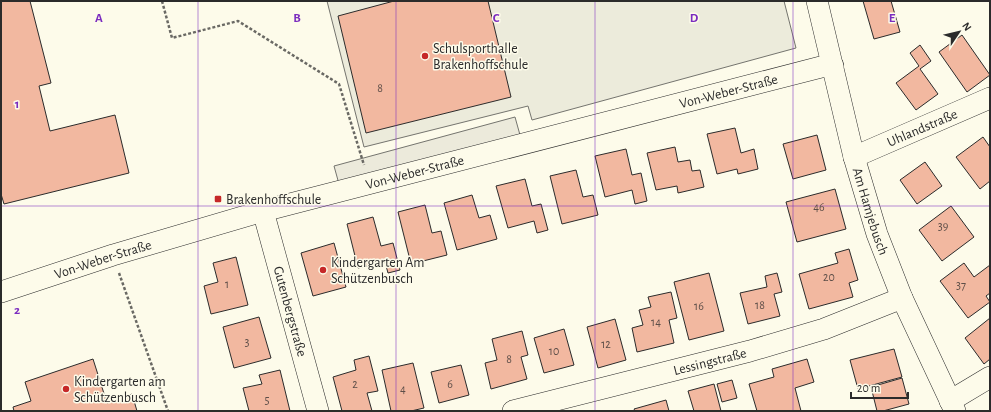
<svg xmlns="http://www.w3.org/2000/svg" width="991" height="412" font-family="'Alegreya Sans',sans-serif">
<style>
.green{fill:#ecebdb;stroke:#74746e}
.parking{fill:#eceadb;stroke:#74746e}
.building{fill:#f2b8a0;stroke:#2b2b2b}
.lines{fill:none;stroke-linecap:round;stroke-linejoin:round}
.minor-casing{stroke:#2b2b2b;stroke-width:22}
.path{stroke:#6a6964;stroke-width:2.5;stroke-dasharray:3 2;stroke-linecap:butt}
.minor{stroke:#fdfbea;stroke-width:21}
.grid{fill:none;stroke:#7b2cbf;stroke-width:1;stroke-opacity:0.55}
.poi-dot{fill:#c62828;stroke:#fdfbea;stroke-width:1.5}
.labels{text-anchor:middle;stroke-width:3;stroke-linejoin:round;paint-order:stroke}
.number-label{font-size:12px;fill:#5d4e48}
.poi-label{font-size:14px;fill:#2b2b2b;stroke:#fdfbea;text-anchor:start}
.street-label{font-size:14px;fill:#2b2b2b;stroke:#fdfbea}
.grid-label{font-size:13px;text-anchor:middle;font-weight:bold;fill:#7b2cbf;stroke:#fdfbea;stroke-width:3;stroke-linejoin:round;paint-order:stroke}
</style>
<rect width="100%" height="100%" fill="#fdfbea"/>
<!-- green -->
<polygon class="green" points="327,1 784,1 796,48 532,120 528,106 364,147"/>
<!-- parking -->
<polygon class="parking" points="515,117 520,135 339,184 334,166"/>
<!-- building -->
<g class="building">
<polygon points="1,1 30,1 51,83 39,86 50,131 115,115 129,173 4,204 1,194"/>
<polygon points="394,1 488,1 511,97 366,133 338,16"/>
<polygon points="863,1 891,1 900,32 874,39"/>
<polygon points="962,35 990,75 967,92 939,52"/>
<polygon points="920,45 931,61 920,69 938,94 916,110 896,83 919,66 910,53"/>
<polygon points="735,128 741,153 754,149 758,169 738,174 737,169 717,174 707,134"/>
<polygon points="817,135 826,170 793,179 783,144"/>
<polygon points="983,137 990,147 990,181 980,189 956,157"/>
<polygon points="675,147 678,162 690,160 692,171 700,170 704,187 678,193 677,186 656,190 647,153"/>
<polygon points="626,149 632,175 641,173 647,201 635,204 632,190 605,197 595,156"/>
<polygon points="925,162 942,186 917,204 900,180"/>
<polygon points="576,170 583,197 593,195 598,215 562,224 550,176"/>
<polygon points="525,179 532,206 541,204 548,230 537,233 534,221 508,228 496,186"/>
<polygon points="835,189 846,229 797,242 786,202"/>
<polygon points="472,195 479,218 490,215 497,239 457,250 444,203"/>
<polygon points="425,205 432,233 441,231 447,255 411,264 398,212"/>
<polygon points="951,206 974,237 942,261 919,230"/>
<polygon points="373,217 381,246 393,243 400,270 388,273 385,262 358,268 347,224"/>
<polygon points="334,243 346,287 313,296 301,253"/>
<polygon points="849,249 858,280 849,283 853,297 809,309 799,274 838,263 835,253"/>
<polygon points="236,257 248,305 211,314 204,286 218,282 213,263"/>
<polygon points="964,263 974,277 990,265 990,293 986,296 990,302 968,318 940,281"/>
<polygon points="709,273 724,331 689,340 674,282"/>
<polygon points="777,273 782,292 774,294 780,316 748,324 740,293 767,287 765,276"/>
<polygon points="671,292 677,318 669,320 674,343 637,352 632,328 643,325 639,310 651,307 648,297"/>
<polygon points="259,317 271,358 234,368 223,327"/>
<polygon points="990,318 990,359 984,364 965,338"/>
<polygon points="615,319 626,360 598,368 587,327"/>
<polygon points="564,329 574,365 544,373 534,338"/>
<polygon points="522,331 528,355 521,357 527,379 491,389 485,363 497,360 492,339"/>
<polygon points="894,349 902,377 858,389 850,360"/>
<polygon points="369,356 378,391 367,393 372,411 342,411 333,377 356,370 354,360"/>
<polygon points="93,359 107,403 132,394 137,411 14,411 13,407 31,401 25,382"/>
<polygon points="807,359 814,382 795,388 801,411 757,411 749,384 774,377 772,369"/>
<polygon points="413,363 424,408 411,411 391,411 382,370"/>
<polygon points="461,365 469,395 439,403 431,372"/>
<polygon points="280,370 290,411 249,411 243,388 262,384 259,375"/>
<polygon points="902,378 909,404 883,411 877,411 871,387"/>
<polygon points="732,380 737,398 722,402 717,384"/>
<polygon points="714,384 721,411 694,411 688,391"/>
<polygon points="666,400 669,411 635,411 634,409"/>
</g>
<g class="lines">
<!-- minor casing -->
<g class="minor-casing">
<g id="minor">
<path id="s1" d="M817,1L854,157L877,234L902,298L955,411"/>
<path id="s2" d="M854,157L990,98"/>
<path id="s3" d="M263,211L318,411"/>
<path id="s4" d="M1,292L113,255L263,211L821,67L833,66"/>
<polyline points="950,401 990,377"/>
<path id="s5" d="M513,411L750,351L824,329L902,298"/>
</g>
</g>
<!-- path -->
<g class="path">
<polyline points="162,1 172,38 238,21 339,84 364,165"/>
<polyline points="119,273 168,411"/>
</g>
<!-- minor -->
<use href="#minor" class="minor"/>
</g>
<!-- grid -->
<path class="grid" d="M198,1V411M396,1V411M595,1V411M793,1V411M1,206H990"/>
<!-- markers -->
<g class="poi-dot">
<circle cx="425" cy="56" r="4"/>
<rect x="214" y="195" width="8" height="8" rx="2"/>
<circle cx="323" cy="270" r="4"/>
<circle cx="66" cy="389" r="4"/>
</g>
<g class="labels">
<!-- number labels -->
<g class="number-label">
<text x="380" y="92">8</text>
<text x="819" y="211">46</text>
<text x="943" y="230">39</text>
<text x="829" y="281">20</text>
<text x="227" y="288">1</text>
<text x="961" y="289">37</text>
<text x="760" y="309">18</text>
<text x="699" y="310">16</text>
<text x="656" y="326">14</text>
<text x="247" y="346">3</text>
<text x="606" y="348">12</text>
<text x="554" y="355">10</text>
<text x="509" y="363">8</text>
<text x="355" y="388">2</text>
<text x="450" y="388">6</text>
<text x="403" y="393">4</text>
<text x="267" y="404">5</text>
</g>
<!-- poi labels -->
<g class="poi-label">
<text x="433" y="53">Schulsporthalle<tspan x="433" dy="16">Brakenhoffschule</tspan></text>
<text x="226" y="204">Brakenhoffschule</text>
<text x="331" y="267">Kindergarten Am<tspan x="331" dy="16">Schützenbusch</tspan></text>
<text x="74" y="386">Kindergarten am<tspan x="74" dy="16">Schützenbusch</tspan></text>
</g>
<!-- street labels -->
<g class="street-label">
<text dy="5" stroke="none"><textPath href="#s4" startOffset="755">Von-Weber-Straße</textPath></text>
<text dy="5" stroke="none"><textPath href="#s2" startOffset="74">Uhlandstraße</textPath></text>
<text dy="5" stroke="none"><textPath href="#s4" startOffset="431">Von-Weber-Straße</textPath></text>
<text dy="5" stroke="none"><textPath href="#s1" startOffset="217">Am Hamjebusch</textPath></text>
<text dy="5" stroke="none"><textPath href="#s4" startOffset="107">Von-Weber-Straße</textPath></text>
<text dy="5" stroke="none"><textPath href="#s3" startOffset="104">Gutenbergstraße</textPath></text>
<text dy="5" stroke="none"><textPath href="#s5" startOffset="203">Lessingstraße</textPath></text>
</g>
</g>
<g class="grid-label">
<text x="99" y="22">A</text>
<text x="297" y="22">B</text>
<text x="496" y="22">C</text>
<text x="694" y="22">D</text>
<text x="892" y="22">E</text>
<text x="17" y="108">1</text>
<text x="17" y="314">2</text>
</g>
<!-- border -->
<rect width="991" height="412" fill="none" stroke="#2b2b2b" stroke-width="4"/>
<!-- north arrow -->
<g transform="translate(959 32) rotate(55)" stroke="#fdfbea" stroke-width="3" paint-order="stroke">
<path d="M0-3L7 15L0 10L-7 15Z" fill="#2b2b2b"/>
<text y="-6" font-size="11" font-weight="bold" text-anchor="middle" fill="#2b2b2b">N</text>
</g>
<!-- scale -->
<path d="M851 392v6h57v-6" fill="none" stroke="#2b2b2b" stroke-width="2"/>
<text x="857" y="392" font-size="12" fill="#2b2b2b" stroke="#fdfbea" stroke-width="3" paint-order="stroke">20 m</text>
</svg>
